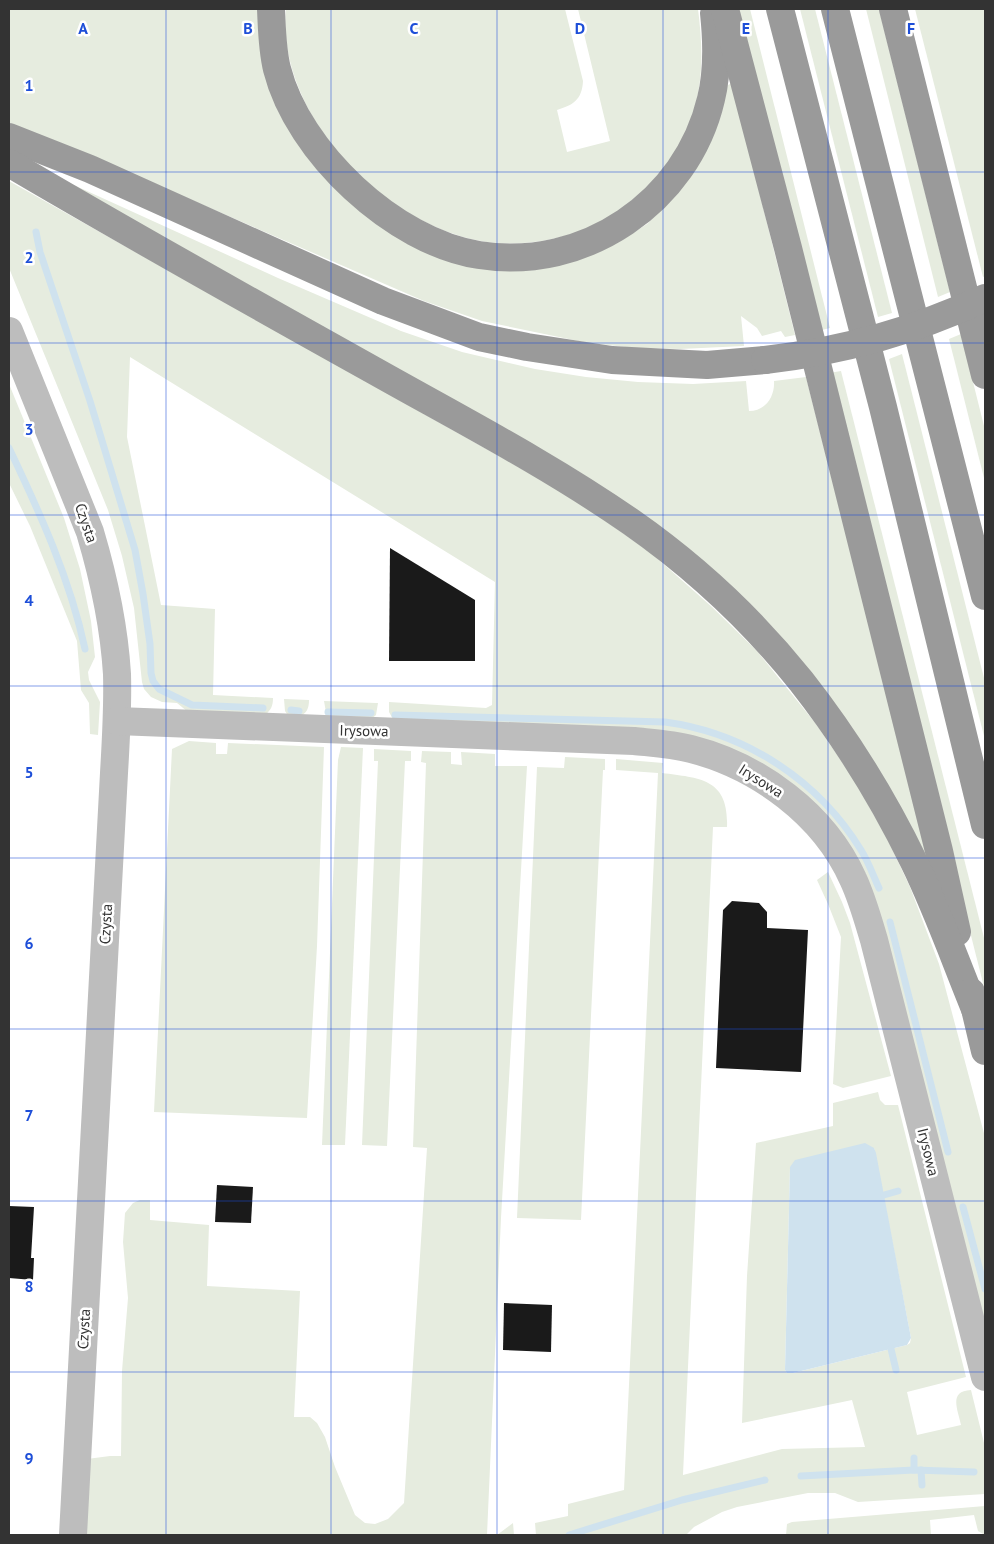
<svg xmlns="http://www.w3.org/2000/svg" width="994" height="1544" font-family="'PT Sans',sans-serif">
<style>
.green{fill:#e6ecdf;fill-rule:evenodd}
.water{fill:#cfe2ee}
.lines{fill:none;stroke-linecap:round;stroke-linejoin:round}
.stream{stroke:#cfe2ee;stroke-width:7}
.building{fill:#1a1a1a}
.secondary{stroke:#bdbdbd;stroke-width:28}
.highway{stroke:#9a9a9a;stroke-width:28}
.highway-bridge{stroke:#9a9a9a;stroke-width:28}
.grid{fill:none;stroke:#1d4ed8;stroke-width:1;stroke-opacity:0.55}
.labels{text-anchor:middle;stroke-width:5;stroke-linejoin:round;paint-order:stroke}
.street-label{font-size:15px;fill:#333;stroke:#fff}
.grid-label{font-size:16px;text-anchor:middle;font-weight:bold;fill:#1d4ed8;stroke:#fff;stroke-width:5;stroke-linejoin:round;paint-order:stroke}
</style>
<rect width="100%" height="100%" fill="#fff"/>
<!-- green -->
<g class="green">
<polygon points="9,9 258,9 270,86 416,246 593,254 622,240 647,224 659,212 694,172 710,141 726,86 732,83 795,335 785,337 781,331 762,336 757,328 741,316 744,346 680,349 636,348 588,343 482,321 424,301 76,150 9,123"/>
<path d="M286,9H565L583,81C582,100 573,105 557,110L567,152L610,141L578,9H698C702,41 704,74 695,106C683,152 650,190 612,215C607,218 602,223 596,225C562,240 518,248 481,241C382,223 276,114 286,9Z"/>
<polygon points="737,9 750,9 830,328 818,331"/>
<polygon points="800,9 815,9 892,313 878,317"/>
<polygon points="866,9 879,9 950,292 938,297"/>
<polygon points="915,9 985,9 985,276 983,277"/>
<path d="M9,181L545,482L593,512L651,553L712,607L757,651L816,724L853,778L886,836L910,887L939,964L985,1137V1331L882,924L768,769L394,721L389,712V702L486,708L492,705L495,582L130,357L127,437L161,605L215,609L213,695L273,698C273,706 271,710 265,715L188,712L177,703L162,702L151,697L144,689L142,682L134,608L122,556L108,510L9,268Z"/>
<path d="M65,181L278,278L401,331L462,352L535,369L586,377L638,382L693,384L746,381L749,411C766,411 775,396 774,381L806,377L928,856L922,858L725,586Z"/>
<polygon points="961,334 985,430 985,482 949,339"/>
<polygon points="902,354 985,682 985,740 889,359"/>
<polygon points="841,371 985,942 985,991 829,373"/>
<polygon points="9,384 64,518 80,569 91,621 95,657 88,672 89,680 100,702 98,735 90,734 89,703 81,690 77,641 30,526 9,483"/>
<path d="M284,699L309,700C309,714 302,717 289,717L285,711Z"/>
<polygon points="324,701 376,703 378,703 376,715 370,720 327,718"/>
<polygon points="189,741 216,743 216,754 227,754 228,743 324,747 317,946 307,1118 154,1112 172,749"/>
<polygon points="341,747 363,748 345,1145 322,1145 338,760"/>
<polygon points="374,749 411,751 411,761 405,761 387,1146 362,1145 378,761 374,761"/>
<polygon points="422,751 451,752 451,764 462,765 461,752 495,754 495,766 527,766 501,1218 487,1535 83,1535 87,1459 110,1456 121,1456 122,1371 128,1298 123,1242 125,1213 133,1203 140,1200 150,1200 150,1220 209,1225 207,1286 300,1291 294,1417 310,1417 317,1423 325,1437 335,1467 355,1515 365,1523 375,1524 388,1519 404,1503 427,1148 413,1147 426,763 421,762"/>
<polygon points="565,757 605,759 605,770 603,770 581,1220 517,1218 537,767 564,768"/>
<path d="M616,759L663,763L662,773C701,778 729,779 727,827H713L683,1475L782,1449L865,1447L852,1400L742,1423L747,1276L756,1143L833,1126V1103L878,1092L880,1100L885,1105H898L966,1377L907,1392L917,1435L961,1425C958,1410 948,1391 971,1390L985,1447V1494L858,1502L835,1493H808L737,1507L722,1512L694,1527L686,1535H536L535,1523L568,1516V1504L624,1490L658,773L616,770ZM874,1148L911,1338L910,1343L907,1345L793,1373H787L785,1370L790,1167Z"/>
<polygon points="828,872 842,902 850,923 891,1076 843,1088 833,1084 841,937 828,904 817,880"/>
<polygon points="985,1506 985,1535 978,1531 974,1515 930,1520 931,1535 786,1535 787,1524 792,1522"/>
<polygon points="513,1523 514,1535 497,1535"/>
</g>
<!-- water -->
<polygon class="water" points="865,1143 874,1148 876,1153 911,1338 907,1345 793,1373 787,1373 785,1370 790,1167 795,1160"/>
<g class="lines">
<!-- stream -->
<g class="stream">
<polyline points="36,232 40,252 90,401 135,550 143,594 150,644 151,673 153,681 159,689 192,705 263,708"/>
<path d="M9,448C40,513 70,579 85,649"/>
<polyline points="291,710 299,711"/>
<polyline points="328,712 371,713"/>
<path d="M395,715L665,722C746,733 818,780 861,850C868,861 873,875 879,888"/>
<polyline points="890,922 948,1152"/>
<polyline points="884,1195 898,1191"/>
<polyline points="963,1207 985,1289"/>
<polyline points="891,1349 896,1370"/>
<polyline points="914,1458 914,1470"/>
<polyline points="921,1470 922,1485"/>
<polyline points="801,1476 914,1470 974,1472"/>
<polyline points="569,1535 682,1500 765,1480"/>
</g>
</g>
<!-- building -->
<g class="building">
<polygon points="390,548 475,600 475,661 389,661"/>
<polygon points="732,901 759,903 767,912 767,928 808,930 801,1072 716,1068 723,910"/>
<polygon points="217,1185 253,1187 251,1223 215,1222"/>
<polygon points="9,1206 34,1207 31,1258 34,1258 33,1280 9,1278"/>
<polygon points="504,1303 552,1305 551,1352 503,1350"/>
</g>
<g class="lines">
<!-- secondary -->
<g class="secondary">
<path d="M9,331L90,532C104,579 114,625 117,674C118,707 116,740 114,773L73,1535"/>
<path d="M117,721L634,741C653,743 672,744 691,749C758,766 824,814 853,879C862,898 868,920 874,940L985,1377"/>
</g>
<!-- highway -->
<g class="highway">
<path d="M271,9C272,29 272,49 277,69C298,152 394,242 479,255C584,272 687,202 711,99C718,71 717,41 714,13"/>
<polyline points="725,9 788,248 939,851 957,932"/>
<polyline points="780,9 883,407 985,825"/>
<polyline points="835,9 985,596"/>
<polyline points="893,9 985,375"/>
<polyline points="9,137 90,169 383,301 479,337 527,347 612,360 707,365 765,360"/>
<path d="M9,163C129,234 251,302 373,370C460,419 549,465 631,522C694,566 753,621 801,681C845,737 883,798 914,862C937,909 955,960 975,1009"/>
<polyline points="971,992 985,1051"/>
</g>
<!-- highway-bridge -->
<path class="highway-bridge" d="M765,360C844,351 913,331 985,298"/>
</g>
<!-- grid -->
<path class="grid" d="M166,9V1535M331,9V1535M497,9V1535M663,9V1535M828,9V1535M9,172H985M9,343H985M9,515H985M9,686H985M9,858H985M9,1029H985M9,1201H985M9,1372H985"/>
<g class="labels">
<!-- street labels -->
<g class="street-label">
<text transform="translate(86 523) rotate(71)" y="5">Czysta</text>
<text transform="translate(364 731) rotate(1)" y="5">Irysowa</text>
<text transform="translate(761 781) rotate(32)" y="5">Irysowa</text>
<text transform="translate(106 924) rotate(-87)" y="5">Czysta</text>
<text transform="translate(928 1152) rotate(76)" y="5">Irysowa</text>
<text transform="translate(84 1329) rotate(-87)" y="5">Czysta</text>
</g>
</g>
<g class="grid-label">
<text x="83" y="34">A</text>
<text x="248" y="34">B</text>
<text x="414" y="34">C</text>
<text x="580" y="34">D</text>
<text x="746" y="34">E</text>
<text x="911" y="34">F</text>
<text x="29" y="91">1</text>
<text x="29" y="263">2</text>
<text x="29" y="435">3</text>
<text x="29" y="606">4</text>
<text x="29" y="778">5</text>
<text x="29" y="949">6</text>
<text x="29" y="1121">7</text>
<text x="29" y="1292">8</text>
<text x="29" y="1464">9</text>
</g>
<!-- border -->
<rect width="994" height="1544" fill="none" stroke="#333333" stroke-width="20"/>
</svg>
